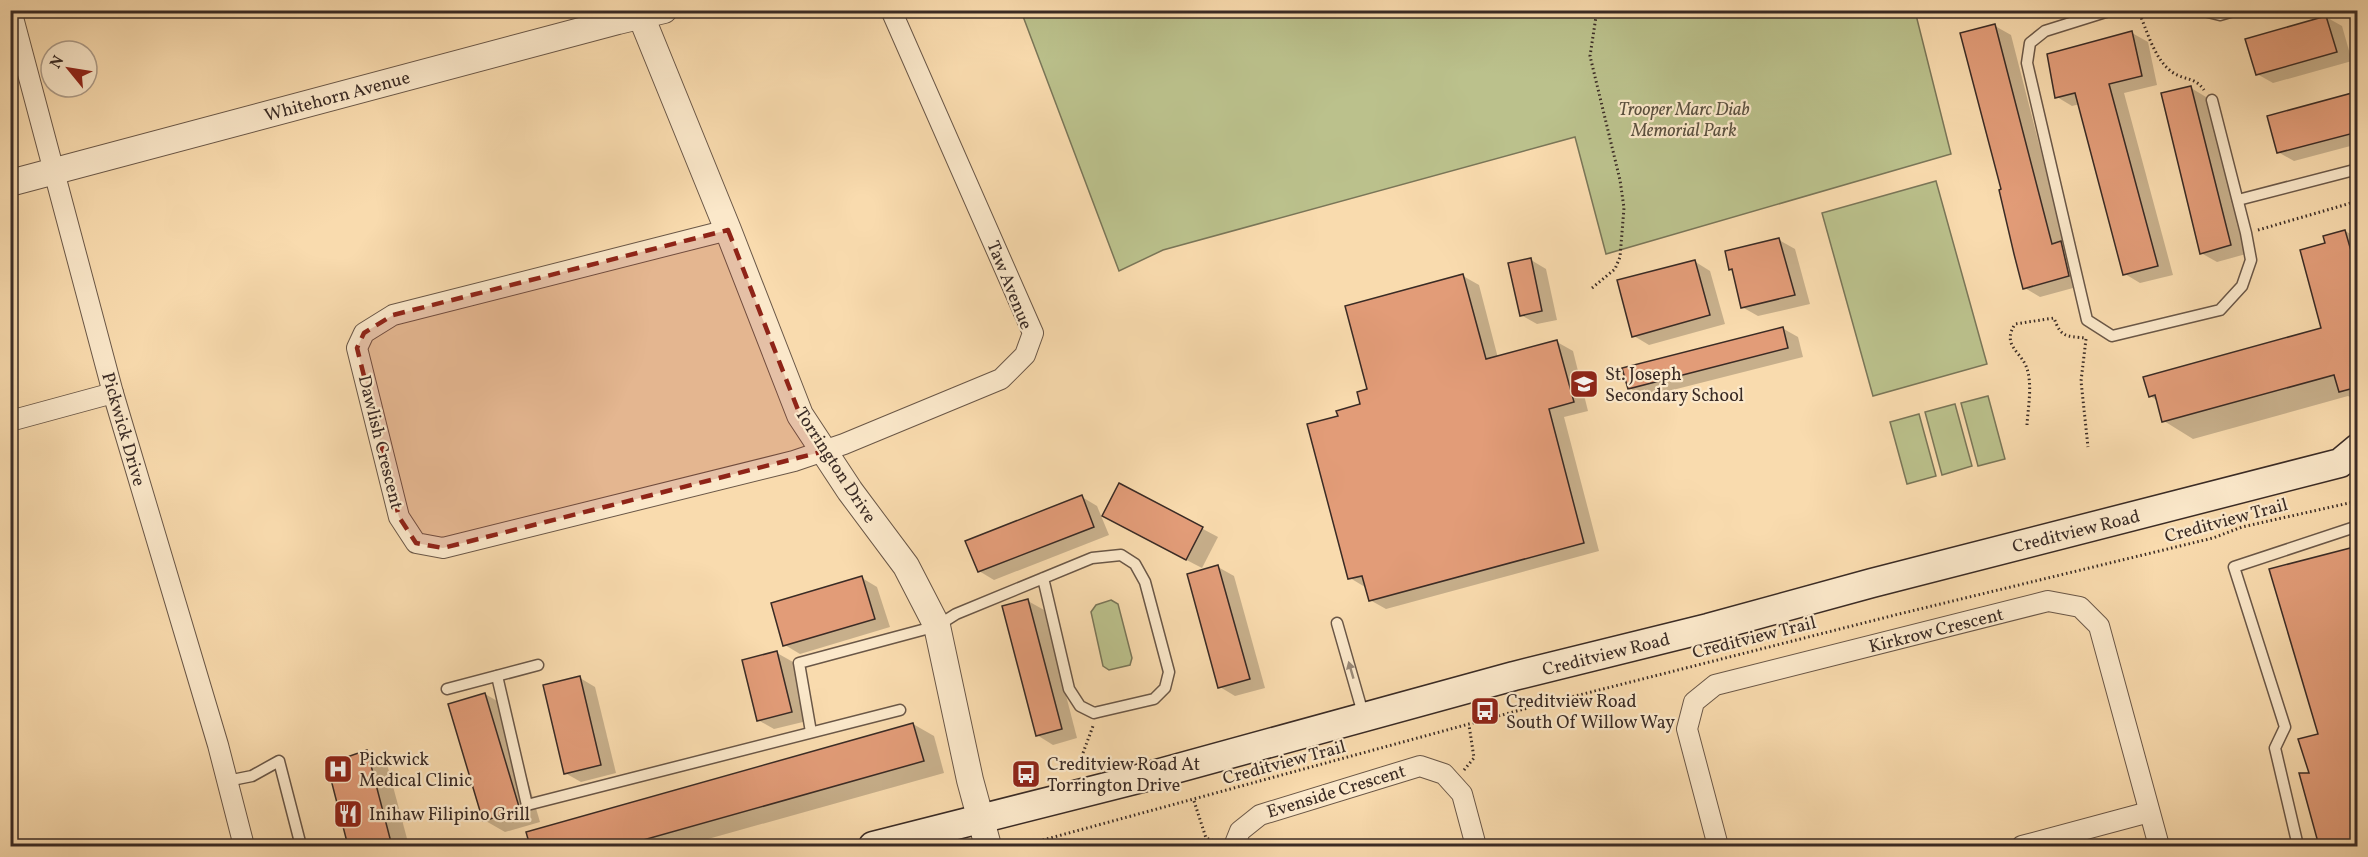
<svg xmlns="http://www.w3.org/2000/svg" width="2368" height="857" font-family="Vollkorn,serif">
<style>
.green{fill:#bbc18c;stroke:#7a7658;stroke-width:1.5}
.shadow{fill:#0003}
.building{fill:#e29c78;stroke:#3a2b25;stroke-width:1.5}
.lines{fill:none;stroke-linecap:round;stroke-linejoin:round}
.service-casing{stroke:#6a5747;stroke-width:13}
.minor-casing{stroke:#6a5747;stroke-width:22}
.tertiary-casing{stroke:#6a5747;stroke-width:28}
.secondary-casing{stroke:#3a2b25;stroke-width:31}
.path{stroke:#3a2b25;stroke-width:3;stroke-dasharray:1.5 3;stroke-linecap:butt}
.service{stroke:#fbe8ca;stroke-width:10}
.minor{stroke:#fbe8ca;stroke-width:20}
.tertiary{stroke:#fbe8ca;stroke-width:26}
.secondary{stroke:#fbe8ca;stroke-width:28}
.oneway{fill:#9a8a78}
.marked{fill:#8f2418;fill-opacity:0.2;stroke:#8f2418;stroke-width:4.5;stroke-dasharray:12 8;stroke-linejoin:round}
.labels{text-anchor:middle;stroke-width:4.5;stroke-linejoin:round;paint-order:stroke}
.street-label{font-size:18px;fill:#3a2b25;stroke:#fbe8ca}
.park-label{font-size:18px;font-style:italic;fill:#5a503f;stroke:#fbe8ca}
.poi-label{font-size:18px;fill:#3a2b25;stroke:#fbe8ca;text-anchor:start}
</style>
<rect width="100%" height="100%" fill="#f9dbae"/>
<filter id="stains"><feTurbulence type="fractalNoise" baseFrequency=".00333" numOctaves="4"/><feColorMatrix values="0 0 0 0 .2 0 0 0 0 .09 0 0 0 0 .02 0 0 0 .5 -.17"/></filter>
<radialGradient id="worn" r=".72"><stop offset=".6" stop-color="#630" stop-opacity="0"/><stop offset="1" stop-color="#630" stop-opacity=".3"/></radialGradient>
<!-- green -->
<g class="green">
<polygon points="1021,11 1915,11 1951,154 1606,254 1575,137 1163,250 1119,271"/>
<polygon points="1936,181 1987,364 1873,396 1822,213"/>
<polygon points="1988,396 2005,459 1978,466 1961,403"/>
<polygon points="1955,404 1972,466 1942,475 1925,412"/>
<polygon points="1919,414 1936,476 1907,484 1890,422"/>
<polygon points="1111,600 1118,604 1132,658 1130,665 1109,670 1103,666 1091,612 1096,605"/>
</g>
<!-- shadow -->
<g class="shadow">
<polygon points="2326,17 2342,26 2352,61 2273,83 2257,74"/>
<polygon points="1995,26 2011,35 2065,245 2084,285 2040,297 2025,288 2002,190"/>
<polygon points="2132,33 2148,42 2157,85 2124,93 2173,275 2140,283 2125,274 2080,104 2072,106 2057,97"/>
<polygon points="2191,88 2206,97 2246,254 2217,262 2201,253"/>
<polygon points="2351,95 2358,99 2358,144 2294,161 2278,152"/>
<polygon points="2345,231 2358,238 2358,401 2348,396 2193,439 2164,421 2158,401 2150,396 2323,329 2326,244"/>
<polygon points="1779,240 1795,249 1810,304 1758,316 1742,307 1733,271 1730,269"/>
<polygon points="1531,260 1546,269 1557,320 1537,324 1521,315"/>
<polygon points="1694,261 1710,271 1725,324 1649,345 1634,336"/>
<polygon points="1463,276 1479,285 1498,358 1557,342 1573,351 1588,411 1564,417 1599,551 1386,609 1370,600 1365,587 1350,578 1340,417 1362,405 1369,390"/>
<polygon points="1782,328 1798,337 1803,357 1645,397 1629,388"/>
<polygon points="1120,485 1218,537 1202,568 1119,525"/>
<polygon points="1082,497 1097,506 1109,535 994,580 979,571"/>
<polygon points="2358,547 2358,846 2320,846 2301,775 2311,775"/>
<polygon points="1218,567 1234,576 1265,688 1235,696 1220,687"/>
<polygon points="862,578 877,587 890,627 800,654 785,645"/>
<polygon points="1028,601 1044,610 1077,738 1053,745 1037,735"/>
<polygon points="777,653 793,662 807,721 774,729 758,720"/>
<polygon points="580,678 595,687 616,773 581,782 565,773"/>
<polygon points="485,694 506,706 540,822 505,832 484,820"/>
<polygon points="913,724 934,736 944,773 683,846 532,846 528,834"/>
<polygon points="367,752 387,764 409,846 349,846 329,764"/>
</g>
<!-- building -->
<g class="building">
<polygon points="2326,16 2337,52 2256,75 2245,39"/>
<polygon points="1995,24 2052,244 2061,241 2069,276 2023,289 2014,254 1999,190 2001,189 1960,33"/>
<polygon points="2132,31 2142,76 2109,84 2158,266 2123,275 2075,93 2055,98 2047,54"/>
<polygon points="2191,86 2231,245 2200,254 2161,93"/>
<polygon points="2352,93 2358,116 2358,132 2277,153 2267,116"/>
<polygon points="2345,230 2358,275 2358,387 2339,392 2334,375 2162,422 2155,395 2149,397 2143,377 2321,328 2300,250 2325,243 2323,236"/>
<polygon points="1779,238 1795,295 1741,308 1732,269 1729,270 1725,251"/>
<polygon points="1531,258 1542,311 1520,316 1508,263"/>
<polygon points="1695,260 1710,315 1632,337 1617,280"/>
<polygon points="1463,274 1486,359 1557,340 1574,402 1549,409 1584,543 1369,601 1362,576 1348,579 1307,424 1338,416 1336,411 1360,404 1357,392 1367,389 1345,306"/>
<polygon points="1783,327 1788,348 1628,389 1622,368"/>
<polygon points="1119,483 1203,527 1186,560 1102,516"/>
<polygon points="1082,495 1094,527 978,572 965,541"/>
<polygon points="2358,546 2358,748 2355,753 2358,764 2358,846 2319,846 2299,773 2309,773 2298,739 2318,734 2269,569"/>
<polygon points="1218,565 1250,679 1218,688 1187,574"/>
<polygon points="862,576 875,619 783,646 771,603"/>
<polygon points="1028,599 1062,729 1036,736 1002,606"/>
<polygon points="777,651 792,712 757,721 742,660"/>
<polygon points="580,676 601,765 564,774 543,685"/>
<polygon points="485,693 520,810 483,821 448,704"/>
<polygon points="913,723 924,761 622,846 530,846 526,832"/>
<polygon points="367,750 392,846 348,846 327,764"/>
</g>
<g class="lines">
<!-- service casing -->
<g class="service-casing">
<g id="service">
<polyline points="2112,10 2045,31 2030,43 2027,63 2087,320 2112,336 2220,310 2242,286 2251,260 2246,233 2212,100"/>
<polyline points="2200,10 2220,15 2237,10"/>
<polyline points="2238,200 2358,169"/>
<polyline points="1337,623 1364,717"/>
<polyline points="497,676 527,805 900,710"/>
<polyline points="447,689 538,665"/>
<polyline points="811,732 799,663 937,626 956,614 1092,558 1121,555 1135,564 1145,582 1169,672 1165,688 1154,699 1098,712 1094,713 1080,706 1069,689 1043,578"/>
<polyline points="227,781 252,776 279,761 301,846"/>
<polyline points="2298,846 2275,748 2285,727 2234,567 2358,526"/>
</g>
</g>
<!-- minor casing -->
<g class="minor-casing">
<g id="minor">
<polyline points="11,10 113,393 218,745 244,846"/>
<polyline points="728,230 393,315 364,333 357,348 399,517 416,543 443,548 794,461 844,444 1001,379 1025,355 1033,333 891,10"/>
<polyline points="10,421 113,393"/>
<polyline points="1234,846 1240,831 1260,815 1420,766 1444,774 1462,794 1476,846"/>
<polyline points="1718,846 1687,729 1694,702 1715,685 2048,601 2080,607 2099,626 2159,846"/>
<polyline points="2022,846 2149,812"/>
</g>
</g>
<!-- tertiary casing -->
<g class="tertiary-casing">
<g id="tertiary">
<polyline points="641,16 728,230 800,415 850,491 906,566 937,626 970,780 988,846"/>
<polyline points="10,183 618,21 664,10"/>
</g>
</g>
<!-- secondary casing -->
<g class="secondary-casing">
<polyline id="secondary" points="873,846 1142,778 1514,676 1708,628 1872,583 2340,463 2358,448"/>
</g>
<!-- path -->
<g class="path">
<path d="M2138,10C2147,30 2154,59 2172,72C2185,81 2194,76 2204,90"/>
<polyline points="2258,230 2358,201"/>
<polyline points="1592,288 1615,269 1620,257 1624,208 1620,180 1590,56 1597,10"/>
<polyline points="2086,339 2081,381 2088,447"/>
<path d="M2027,425C2028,407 2033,383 2026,366C2019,350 2002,345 2015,324L2054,318C2061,338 2066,336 2086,338"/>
<polyline points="1083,753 1093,726"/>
<polyline points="1464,770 1474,758 1469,725"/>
<polyline points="1194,801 1206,838 1217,842"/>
<polyline points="1021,846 1524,709 1899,614 2213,538 2242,527 2358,501"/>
</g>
<!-- service -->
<use href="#service" class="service"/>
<!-- minor -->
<use href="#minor" class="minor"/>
<!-- tertiary -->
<use href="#tertiary" class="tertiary"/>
<!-- secondary -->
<use href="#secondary" class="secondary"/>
</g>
<!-- one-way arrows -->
<defs><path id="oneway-solid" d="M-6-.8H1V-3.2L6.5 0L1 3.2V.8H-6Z" transform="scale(1.5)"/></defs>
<use class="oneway" href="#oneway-solid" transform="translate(1351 670) rotate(-106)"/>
<!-- marked area -->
<path class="marked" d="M728,230L800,415L825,451L443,548L416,543L399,517L357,348L364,333L393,315Z"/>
<!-- icons -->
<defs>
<g id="school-square" transform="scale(1.5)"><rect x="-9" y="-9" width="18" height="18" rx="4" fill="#8f2418" stroke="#fbe8ca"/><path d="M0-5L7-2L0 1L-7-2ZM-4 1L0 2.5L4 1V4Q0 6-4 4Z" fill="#fff"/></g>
<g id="bus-square" transform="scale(1.5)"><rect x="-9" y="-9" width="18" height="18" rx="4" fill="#8f2418" stroke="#fbe8ca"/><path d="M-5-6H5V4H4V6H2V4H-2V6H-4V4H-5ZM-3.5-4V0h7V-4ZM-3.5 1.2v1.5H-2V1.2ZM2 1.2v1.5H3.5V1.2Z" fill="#fff"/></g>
<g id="hospital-square" transform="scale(1.5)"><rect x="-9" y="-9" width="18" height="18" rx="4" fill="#8f2418" stroke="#fbe8ca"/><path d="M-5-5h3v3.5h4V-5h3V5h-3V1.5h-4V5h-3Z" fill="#fff"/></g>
<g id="restaurant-square" transform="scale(1.5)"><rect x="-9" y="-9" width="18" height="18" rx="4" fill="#8f2418" stroke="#fbe8ca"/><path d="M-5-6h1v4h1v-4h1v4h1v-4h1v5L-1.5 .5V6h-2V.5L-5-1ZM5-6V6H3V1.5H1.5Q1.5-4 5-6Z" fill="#fff"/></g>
</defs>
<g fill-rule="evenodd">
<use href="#school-square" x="1584" y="384"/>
<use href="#bus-square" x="1485" y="711"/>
<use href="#hospital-square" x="338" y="769"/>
<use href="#bus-square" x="1026" y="774"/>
<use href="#restaurant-square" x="348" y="814"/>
</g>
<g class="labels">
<!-- street labels -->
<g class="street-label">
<text transform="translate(337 96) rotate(-15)" y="6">Whitehorn Avenue</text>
<text transform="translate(1010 285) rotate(68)" y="6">Taw Avenue</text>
<text transform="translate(124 429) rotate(74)" y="6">Pickwick Drive</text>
<text transform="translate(381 442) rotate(76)" y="6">Dawlish Crescent</text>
<text transform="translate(836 465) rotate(57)" y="6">Torrington Drive</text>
<text transform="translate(2226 520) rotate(-15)" y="6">Creditview Trail</text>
<text transform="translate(2076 531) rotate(-14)" y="6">Creditview Road</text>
<text transform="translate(1936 630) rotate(-14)" y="6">Kirkrow Crescent</text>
<text transform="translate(1754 637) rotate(-14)" y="6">Creditview Trail</text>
<text transform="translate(1606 654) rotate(-14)" y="6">Creditview Road</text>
<text transform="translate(1284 762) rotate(-15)" y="6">Creditview Trail</text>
<text transform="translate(1336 791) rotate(-17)" y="6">Evenside Crescent</text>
</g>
<!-- park labels -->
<g class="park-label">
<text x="1684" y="115">Trooper Marc Diab<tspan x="1684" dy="21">Memorial Park</tspan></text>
</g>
<!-- poi labels -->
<g class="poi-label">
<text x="1605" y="380">St. Joseph<tspan x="1605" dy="21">Secondary School</tspan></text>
<text x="1506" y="707">Creditview Road<tspan x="1506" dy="21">South Of Willow Way</tspan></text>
<text x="359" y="765">Pickwick<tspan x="359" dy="21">Medical Clinic</tspan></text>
<text x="1047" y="770">Creditview Road At<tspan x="1047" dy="21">Torrington Drive</tspan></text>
<text x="369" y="820">Inihaw Filipino Grill</text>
</g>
</g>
<!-- margin -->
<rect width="2368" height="857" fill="none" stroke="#f9dbae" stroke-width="36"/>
<rect x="12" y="12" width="2344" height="833" fill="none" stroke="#3a2b25" stroke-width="3"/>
<rect x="18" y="18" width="2332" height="821" fill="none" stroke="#3a2b25" stroke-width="1.5"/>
<!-- north arrow -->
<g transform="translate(69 69) rotate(300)"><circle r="28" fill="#fbe8ca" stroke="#ae9c88" stroke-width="1.5"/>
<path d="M0-4.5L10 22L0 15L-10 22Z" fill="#8f2418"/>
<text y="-9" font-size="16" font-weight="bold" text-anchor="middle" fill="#3a2b25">N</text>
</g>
<rect width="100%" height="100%" filter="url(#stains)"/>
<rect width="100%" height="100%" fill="url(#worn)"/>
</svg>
